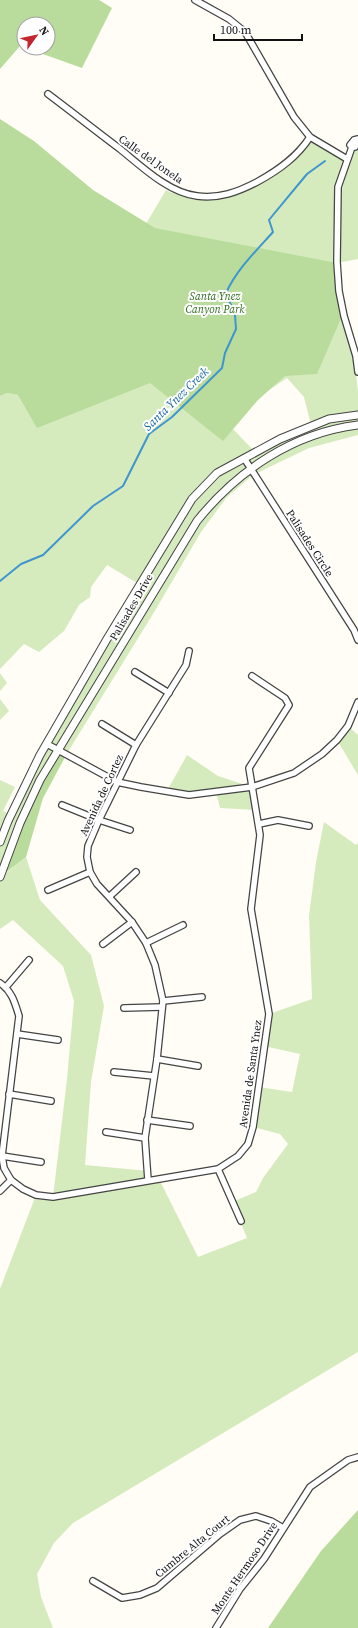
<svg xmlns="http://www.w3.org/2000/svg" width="358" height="1628" font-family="'Source Serif 4',serif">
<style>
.green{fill:#d5ebbd;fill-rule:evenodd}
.forest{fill:#b9dc9c}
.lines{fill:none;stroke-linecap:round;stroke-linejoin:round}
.stream{stroke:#3f96cf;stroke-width:2}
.minor-casing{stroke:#444;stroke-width:8}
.tertiary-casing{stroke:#444;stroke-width:9}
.minor{stroke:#fff;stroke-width:5.5}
.tertiary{stroke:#fff;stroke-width:7}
.labels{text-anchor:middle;stroke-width:4;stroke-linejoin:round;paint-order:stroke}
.street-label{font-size:11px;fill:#111;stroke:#fff}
.park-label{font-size:11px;font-style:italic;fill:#2f6b1f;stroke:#fff}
.water-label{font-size:12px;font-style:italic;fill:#1768a6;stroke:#fff}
</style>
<rect width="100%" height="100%" fill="#fffdf5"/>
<!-- green -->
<g class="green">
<path d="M310,135L347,156L358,144V259L337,263L330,262L341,317L354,356L358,392V435L309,448L253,475L227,497L201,532L153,614L66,755L1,877L26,857L40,900L91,955L104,1006L91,1082L85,1165L148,1171V1180L159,1179L198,1257L247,1238L232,1202L256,1192L263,1178L288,1144L280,1134L253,1127L259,1087L292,1092L300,1054L264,1046L269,1014L312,999L309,916L316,862L324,822L356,845L358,843V1352L73,1523L54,1543L37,1574L41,1597L53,1628H0V1289L36,1195L53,1197L67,1079L74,1001L63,966L13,920L0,929V780L15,787L3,811L11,814L40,755L142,586L107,565L91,587L90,597L79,605L64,631L39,652L24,644L0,669V396L7,393L18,395L143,229L166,190L172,193L174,189C185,193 198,195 210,195C234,195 269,176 288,161C296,154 303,143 310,135ZM287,378L304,397L311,425L254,451L234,430L216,425Z"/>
<polygon points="0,673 7,683 0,691"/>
<polygon points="0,699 9,711 0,720"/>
<polygon points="348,726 358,735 358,775 337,740"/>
<polygon points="187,755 218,776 252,787 256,810 220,808 216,791 189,795 167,791"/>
</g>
<!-- forest -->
<g class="forest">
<polygon points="0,0 99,0 112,8 82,68 26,48 48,48 48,24 24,24 24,47 20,46 0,69"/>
<polygon points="0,119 34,141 93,190 155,228 337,263 342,316 317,374 285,376 258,400 223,441 150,383 37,428 18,395 7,393 0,396"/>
<polygon points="57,751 66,755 43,798 26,857 0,877 11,845"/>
<polygon points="358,1510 358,1628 268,1628 321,1551"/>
</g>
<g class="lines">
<!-- stream -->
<path class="stream" d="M0,581L21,564L43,555L93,506L123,486L149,434L172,417L222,368L225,353L236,329L235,315L226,293C237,269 256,251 273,232L269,220L273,215L307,174L325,161"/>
<!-- minor casing -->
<g class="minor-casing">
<g id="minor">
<polyline points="195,0 229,19 245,32 294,117 310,137 347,159"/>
<path d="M48,94C72,112 96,131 120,149C141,166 169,193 197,196C219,199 238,192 257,182C279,170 297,157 310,137"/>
<polyline points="358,139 354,140 350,145 352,147 338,187 337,262 339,291 344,316 356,356 358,372"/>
<polyline points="352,147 355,147 358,143"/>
<polyline points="244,458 354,630 358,640"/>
<polyline points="135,672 169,693"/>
<polyline points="102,724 136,745"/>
<polyline points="47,744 117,782 141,787 189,795 252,787 294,773 322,754 337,740 348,726 358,702"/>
<polyline points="62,805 99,820 130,830"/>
<polyline points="259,824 278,820 309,826"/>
<polyline points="48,890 90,872"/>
<polyline points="110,896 136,872"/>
<polyline points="146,943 183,925"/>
<polyline points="103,944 132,922"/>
<path d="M0,983C12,991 15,1003 19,1016L2,1156L4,1168L11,1180L23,1189L36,1195L53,1197L218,1169L238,1156L248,1144L253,1127L269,1014L251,909L260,835L249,768L289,705L285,698L252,676"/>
<polyline points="6,987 29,960"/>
<polyline points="163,1001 202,997"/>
<polyline points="124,1008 162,1007"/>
<polyline points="17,1034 58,1040"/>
<polyline points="157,1059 198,1066"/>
<polyline points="114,1072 154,1076"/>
<polyline points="9,1094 51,1101"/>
<polyline points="147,1120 190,1126"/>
<polyline points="106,1132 145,1138"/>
<polyline points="2,1156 41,1162"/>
<polyline points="218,1169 241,1221"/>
<polyline points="148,1180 145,1138 157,1059 163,1001 155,965 146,943 132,922 97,884 90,872 87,857 88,846 99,820 136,745 186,665 189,651"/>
<polyline points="0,1191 11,1180"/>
<polyline points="93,1581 122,1598 140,1595 157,1588 220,1534 240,1520 256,1516 271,1521 283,1528"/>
<polyline points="216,1628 240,1589 264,1559 310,1487 348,1460 358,1457"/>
</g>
</g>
<!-- tertiary casing -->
<g class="tertiary-casing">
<g id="tertiary">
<polyline points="0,842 8,821 40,755 107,639 192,499 217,473 280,439 329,419 358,415"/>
<path d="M0,877L20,823L40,780L197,521C237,471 293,433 358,425"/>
</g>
</g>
<!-- minor -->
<use href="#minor" class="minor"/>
<!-- tertiary -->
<use href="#tertiary" class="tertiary"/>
</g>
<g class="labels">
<!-- street labels -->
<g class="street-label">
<text transform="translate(151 159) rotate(35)" y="4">Calle del Jonela</text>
<text transform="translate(310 543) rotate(57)" y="4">Palisades Circle</text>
<text transform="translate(131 607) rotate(-60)" y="4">Palisades Drive</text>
<text transform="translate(101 795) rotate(-65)" y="4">Avenida de Cortez</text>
<text transform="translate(250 1074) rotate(-82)" y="4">Avenida de Santa Ynez</text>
<text transform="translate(192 1546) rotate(-39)" y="4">Cumbre Alta Court</text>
<text transform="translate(244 1568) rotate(-56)" y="4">Monte Hermoso Drive</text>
</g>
<!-- park labels -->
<g class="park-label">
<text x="215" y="300">Santa Ynez<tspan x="215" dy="13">Canyon Park</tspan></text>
</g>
<!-- water labels -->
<g class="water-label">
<text transform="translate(176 399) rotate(-44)" y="4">Santa Ynez Creek</text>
</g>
</g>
<!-- north arrow -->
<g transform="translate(36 36) rotate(57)"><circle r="19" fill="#ffffff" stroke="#a0a0a0"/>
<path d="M0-3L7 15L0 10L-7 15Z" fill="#c4262e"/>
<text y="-6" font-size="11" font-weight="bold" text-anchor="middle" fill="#111111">N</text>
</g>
<!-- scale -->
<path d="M214 34v6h88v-6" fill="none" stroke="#111111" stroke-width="2"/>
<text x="220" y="34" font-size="12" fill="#111111" stroke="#ffffff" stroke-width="3" paint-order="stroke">100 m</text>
</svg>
